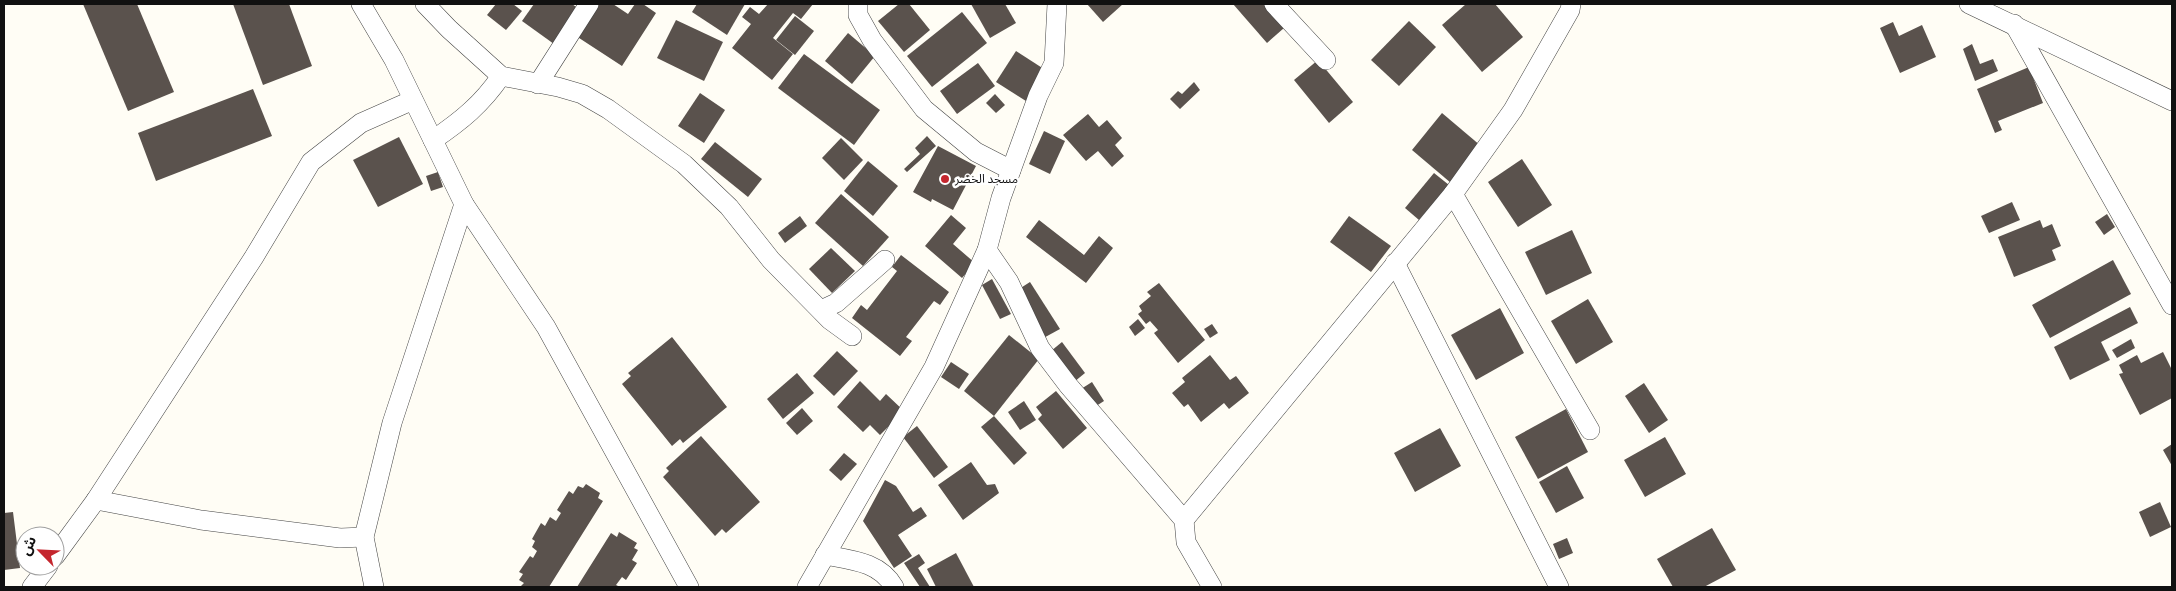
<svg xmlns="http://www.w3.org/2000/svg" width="2176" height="591" font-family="'IBM Plex Serif','Noto Sans Arabic',serif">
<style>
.building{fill:#5a524d}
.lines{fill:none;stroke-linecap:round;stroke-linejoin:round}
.street-casing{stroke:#444;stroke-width:20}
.street{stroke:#fff;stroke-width:19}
.poi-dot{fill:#c4262e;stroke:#fff;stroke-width:2}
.labels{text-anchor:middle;stroke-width:5;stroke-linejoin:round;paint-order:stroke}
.poi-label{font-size:12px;fill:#111;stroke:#fff;text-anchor:start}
</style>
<rect width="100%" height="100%" fill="#fffdf5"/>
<!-- building -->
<g class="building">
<polygon points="83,4 137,4 174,92 128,111"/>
<polygon points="233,4 289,4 312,66 263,85"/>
<polygon points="496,4 513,4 522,11 506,30 487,15"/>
<polygon points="534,4 572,4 579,9 554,44 522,21"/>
<polygon points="597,4 613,4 628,14 635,4 643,4 656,13 622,66 576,36"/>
<polygon points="697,4 745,4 727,35 692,12"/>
<polygon points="768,4 813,4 801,19 793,13 773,38 793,54 772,80 732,48 751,24 742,17 750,7 759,14"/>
<polygon points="899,4 909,4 930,30 904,52 878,21"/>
<polygon points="971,4 1005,4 1016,23 990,38"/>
<polygon points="1087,4 1123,4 1103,22"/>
<polygon points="1233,4 1263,4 1284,28 1267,43"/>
<polygon points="1466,4 1495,4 1523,37 1482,72 1442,25"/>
<polygon points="962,12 987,43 932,87 907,56"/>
<polygon points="795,16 814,31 795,55 776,40"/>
<polygon points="676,20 723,42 704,81 657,58"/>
<polygon points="1409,21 1436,47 1399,86 1371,60"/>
<polygon points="1893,22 1899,36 1922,25 1936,57 1900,73 1880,28"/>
<polygon points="848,33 875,56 852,84 825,61"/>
<polygon points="1972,44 1980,64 1993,59 1998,71 1975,81 1963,49"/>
<polygon points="1016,51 1047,71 1026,101 996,82"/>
<polygon points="804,54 880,110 854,145 778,88"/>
<polygon points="1318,60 1353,102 1329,123 1294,80"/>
<polygon points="978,63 995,86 957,114 940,91"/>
<polygon points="2029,67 2043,103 1998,121 2002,130 1995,133 1977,89"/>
<polygon points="1194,82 1200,90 1180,109 1170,99 1178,91 1182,94"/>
<polygon points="253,89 272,136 156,181 138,133"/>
<polygon points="700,93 725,110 704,143 678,126"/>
<polygon points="995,94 1005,105 996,113 986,103"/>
<polygon points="1442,113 1481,146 1451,183 1412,150"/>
<polygon points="1088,114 1099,127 1107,120 1122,138 1115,145 1124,156 1112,167 1098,151 1086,161 1063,135"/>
<polygon points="1044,131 1065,141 1050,174 1029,164"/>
<polygon points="927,136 936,146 907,172 904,169 920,154 915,148"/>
<polygon points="399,137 423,184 378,207 353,160"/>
<polygon points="841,138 863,160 844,180 822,158"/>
<polygon points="715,142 762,179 748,197 701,159"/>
<polygon points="938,146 976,166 953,210 932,199 931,202 913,192"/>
<polygon points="1522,159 1552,205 1518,227 1488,182"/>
<polygon points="868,161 898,186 873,216 844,191"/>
<polygon points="438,172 443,187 431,191 426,176"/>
<polygon points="1434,173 1449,185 1419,220 1405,208"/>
<polygon points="841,194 889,237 863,266 815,223"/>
<polygon points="2012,202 2020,220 1989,233 1981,216"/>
<polygon points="2107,214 2115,227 2104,235 2095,222"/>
<polygon points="951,215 966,228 953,244 975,263 962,278 925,246"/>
<polygon points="800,216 807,226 785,243 778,233"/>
<polygon points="1349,216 1391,246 1371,272 1330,242"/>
<polygon points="1039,220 1084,255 1099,236 1113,248 1086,283 1026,237"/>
<polygon points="2040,220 2043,228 2052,224 2061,246 2052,250 2056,260 2014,277 1998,237"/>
<polygon points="1572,230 1592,273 1546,295 1525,252"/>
<polygon points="831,248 855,271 832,293 809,269"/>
<polygon points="901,255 949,292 940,305 934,301 906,337 912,341 900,356 852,318 861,305 867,310 897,271 892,267"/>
<polygon points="2113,260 2131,294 2050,338 2032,305"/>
<polygon points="992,279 1011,314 1000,319 982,285"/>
<polygon points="1030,282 1060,329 1038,341 1016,291"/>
<polygon points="1159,283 1205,340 1178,363 1154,333 1158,330 1150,321 1146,324 1138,314 1142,311 1139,306 1151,296 1147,292"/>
<polygon points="1588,299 1613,342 1576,364 1551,321"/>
<polygon points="2130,307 2138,323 2101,342 2110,360 2070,380 2054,347"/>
<polygon points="1500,308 1524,353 1476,380 1451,335"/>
<polygon points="1138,319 1145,328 1135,336 1129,327"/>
<polygon points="1212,324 1218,333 1210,338 1204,329"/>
<polygon points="1009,335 1039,359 994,416 964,391"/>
<polygon points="672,337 727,407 683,443 680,439 672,446 622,384 631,376 628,373"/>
<polygon points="2131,339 2135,348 2117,358 2112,350"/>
<polygon points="1062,342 1085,373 1074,382 1051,351"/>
<polygon points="837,351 858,371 834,396 813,376"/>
<polygon points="2163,352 2172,370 2172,398 2140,415 2119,374 2123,373 2119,365 2137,355 2141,363"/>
<polygon points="1210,355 1230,380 1236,376 1249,393 1229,409 1224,403 1201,422 1188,404 1184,407 1172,393 1185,382 1182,378"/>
<polygon points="951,362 969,374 959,389 941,377"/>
<polygon points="797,373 814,393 783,419 767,399"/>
<polygon points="860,381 880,401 886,394 904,411 880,435 870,425 863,432 837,407"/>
<polygon points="1092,382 1104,401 1093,408 1081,389"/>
<polygon points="1644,383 1668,420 1649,433 1625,396"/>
<polygon points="1056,391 1087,428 1063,449 1038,419 1042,415 1036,407"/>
<polygon points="1024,401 1036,420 1020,430 1008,412"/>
<polygon points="802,408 813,421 797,435 786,423"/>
<polygon points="1566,409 1588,452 1538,479 1515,437"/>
<polygon points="994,416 1027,453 1014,465 981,427"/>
<polygon points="917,426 948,467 934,478 903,437"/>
<polygon points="1440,428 1461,466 1415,492 1394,453"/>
<polygon points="701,436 760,502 726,533 722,529 715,536 663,477 669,471 666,468"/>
<polygon points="1665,437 1686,474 1645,497 1624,460"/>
<polygon points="2172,444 2172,466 2163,450"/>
<polygon points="844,453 857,464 841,481 829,470"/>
<polygon points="971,462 987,485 995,484 999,493 963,520 938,485"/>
<polygon points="1567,466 1584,498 1556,513 1539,482"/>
<polygon points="885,480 896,486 913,512 921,507 927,516 898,535 912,556 894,568 863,521"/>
<polygon points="586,484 600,493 598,498 603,501 549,587 520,587 524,583 519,580 523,574 519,572 530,556 533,558 537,551 532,547 535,541 532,539 541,523 545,526 550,517 556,521 561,513 557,510 569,491 573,494 578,486 583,488"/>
<polygon points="2160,502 2171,527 2150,537 2139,512"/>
<polygon points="13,512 20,568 4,570 4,513"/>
<polygon points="1712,528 1736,570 1704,587 1673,587 1657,559"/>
<polygon points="619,532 637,543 634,548 638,550 632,560 637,563 626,580 622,577 616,585 620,587 577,587 611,533 617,537"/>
<polygon points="1567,538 1573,553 1559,559 1553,544"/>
<polygon points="956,553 974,587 936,587 927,569"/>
<polygon points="919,554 925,563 918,568 930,587 920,587 904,563"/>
</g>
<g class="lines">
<!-- street casing -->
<g class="street-casing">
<g id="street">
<polyline points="361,4 394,60 464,204 546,327 689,587"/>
<polyline points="425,4 449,29 501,76 558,87 582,94 608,109 684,164 729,207 771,260 830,320 852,336"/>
<polyline points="858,4 858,15 872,40 924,109 976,152 1011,170"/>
<polyline points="1274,4 1326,60"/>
<polyline points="1969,4 2172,101"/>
<polyline points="2014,24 2172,305"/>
<polyline points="538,84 589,4"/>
<path d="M433,140C461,121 482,104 501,76"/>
<polyline points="1453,194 1590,430"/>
<polyline points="987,250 1009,282 1040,348 1068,385 1184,520 1186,542 1212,587"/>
<polyline points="1395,263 1559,587"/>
<polyline points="821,310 836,303 885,260"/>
<polyline points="96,500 201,520 340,538 364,537"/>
<polyline points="1184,520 1453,194 1513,110 1570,10 1571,4"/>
<path d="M825,555C852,560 880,562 894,587"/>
<polyline points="55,556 96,500 254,257 311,162 361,123 413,100"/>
<polyline points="32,587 48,566"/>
<polyline points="374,587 364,537 392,423 464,204"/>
<polyline points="807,587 934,367 987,250 1001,198 1038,96 1054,63 1057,4"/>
</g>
</g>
<!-- street -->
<use href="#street" class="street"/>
</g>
<!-- markers -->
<circle class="poi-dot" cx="945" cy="179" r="5"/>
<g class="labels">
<!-- poi labels -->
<g class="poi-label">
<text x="955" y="183">مسجد الخضر</text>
</g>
</g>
<!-- border -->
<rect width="2176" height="591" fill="none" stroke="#111111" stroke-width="10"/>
<!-- north arrow -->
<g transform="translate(40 551) rotate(294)"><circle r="24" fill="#ffffff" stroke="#a0a0a0"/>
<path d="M0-4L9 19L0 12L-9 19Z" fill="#c4262e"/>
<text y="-8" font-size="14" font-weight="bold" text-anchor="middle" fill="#111111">ش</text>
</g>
</svg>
